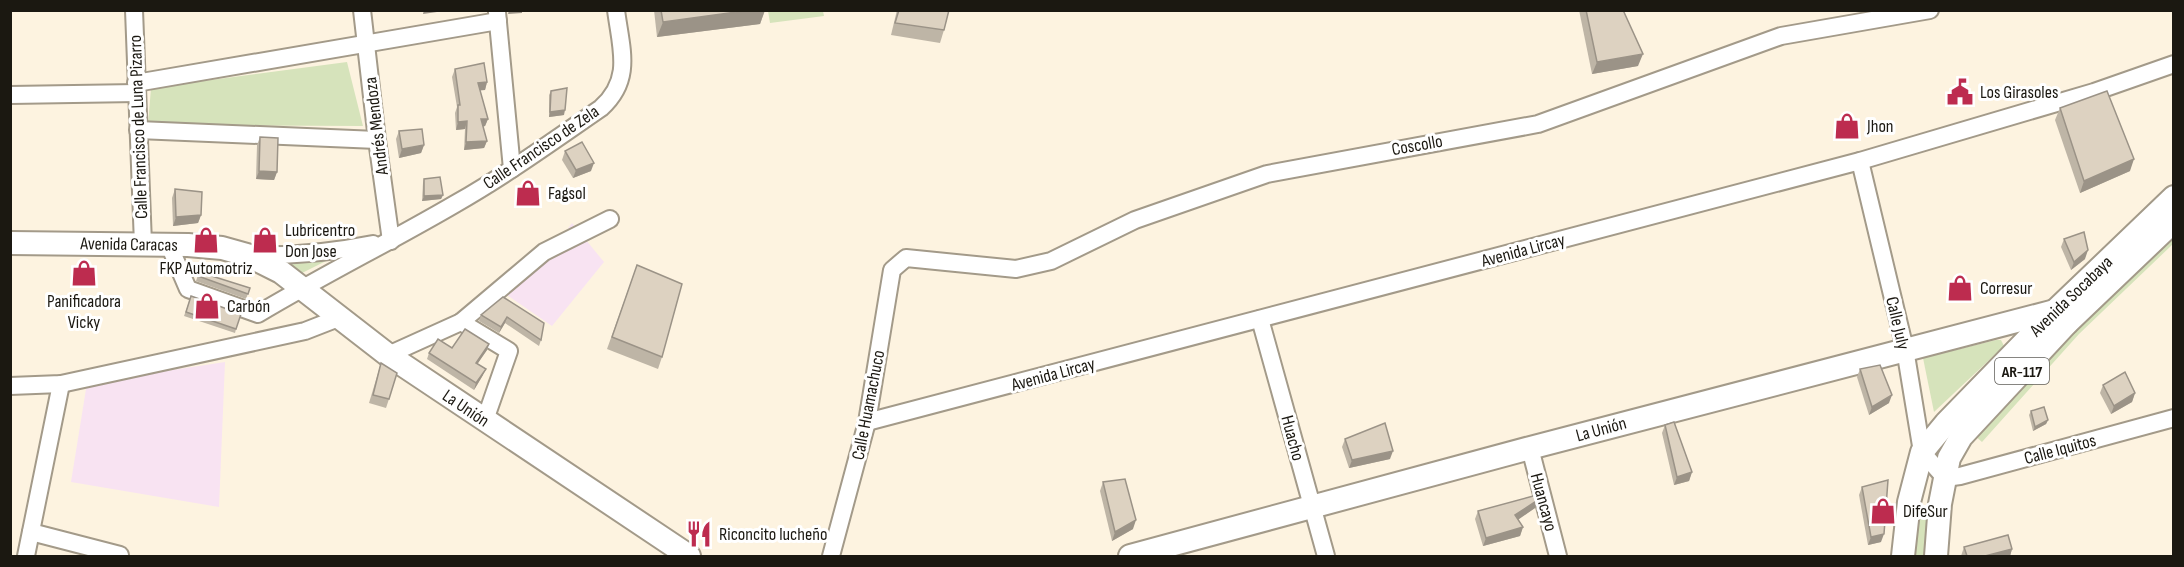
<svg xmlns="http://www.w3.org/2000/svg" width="2184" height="567" font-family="'Sofia Sans Condensed',sans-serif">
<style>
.industrial{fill:#f8e3f2}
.green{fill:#d6e3bb}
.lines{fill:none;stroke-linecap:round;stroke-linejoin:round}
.minor-casing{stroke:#a39a89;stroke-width:20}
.major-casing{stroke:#a39a89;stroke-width:26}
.minor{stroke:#fff;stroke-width:16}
.major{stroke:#fff;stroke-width:22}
.wall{fill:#beb5a6}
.shaded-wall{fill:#9b9387}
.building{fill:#ddd2c1;stroke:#9b9387;stroke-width:1.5}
.labels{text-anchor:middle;stroke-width:6;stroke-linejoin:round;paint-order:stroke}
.shield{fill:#fff;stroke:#5f5d58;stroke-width:1.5}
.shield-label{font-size:16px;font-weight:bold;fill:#1b1811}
.poi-label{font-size:18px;fill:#1b1811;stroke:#fff;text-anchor:start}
.street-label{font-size:18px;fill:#1b1811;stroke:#fff}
</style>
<rect width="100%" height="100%" fill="#fdf3e0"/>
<!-- industrial -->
<g class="industrial">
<polygon points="572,223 604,262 552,326 498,289 539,269"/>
<polygon points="225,362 219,507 71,482 87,383"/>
</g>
<!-- green -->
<g class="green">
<polygon points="768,11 823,11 824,16 770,23"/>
<polygon points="347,62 363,126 148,125 151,88"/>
<polygon points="2173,229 2173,244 2079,334 1982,442 1974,435"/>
<polygon points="287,258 330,259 296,276 289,273"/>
<polygon points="1996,340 2001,340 2004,346 1934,412 1923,358"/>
<polygon points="1916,511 1930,512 1928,556 1914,556"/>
</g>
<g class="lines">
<!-- minor casing -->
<g class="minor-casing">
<g id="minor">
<polyline points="134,10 143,244"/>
<polyline points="362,10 377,140 391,241"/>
<polyline points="497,12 512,169"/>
<polyline points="136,83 498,21"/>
<polyline points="10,95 137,93"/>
<polyline points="138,130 377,140"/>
<polyline points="1860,161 1905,349 1922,452 1945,478 1960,476 2174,418"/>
<path d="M169,245L188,289L258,314C323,275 390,242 455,204C506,175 553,141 601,108C633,79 621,49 616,10"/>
<path d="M253,255C293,256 333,252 373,244"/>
<polyline points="1260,319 1326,556"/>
<polyline points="461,322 544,252 610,219"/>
<polyline points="388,355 461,322 509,351 485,420"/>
<polyline points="10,386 61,384 305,331 341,317"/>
<polyline points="867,422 1860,161 2094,92 2174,64"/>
<polyline points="1530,448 1558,556"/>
<polyline points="31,532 120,555"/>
<polyline points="26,556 61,384"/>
<polyline points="831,556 867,422 892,270 906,258 1016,269 1051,261 1135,220 1267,174 1538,124 1781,36 1930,10"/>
</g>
</g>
<!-- major casing -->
<g class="major-casing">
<g id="major">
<polyline points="10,243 188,245 222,248 247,255 281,272 388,355 689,556"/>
<polyline points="1130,556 1530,448 2055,311 2067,323"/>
<polyline points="1903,556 1909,502 1922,452 1946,423 2055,311 2174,197"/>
<polyline points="1936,556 1940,504 1949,458 1961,437 2067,323 2174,221"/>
</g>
</g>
<!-- minor -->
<use href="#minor" class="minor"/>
<!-- major -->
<use href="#major" class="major"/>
</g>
<!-- wall -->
<g class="wall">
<polygon points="654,10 765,10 760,24 657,37"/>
<polygon points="897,10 949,10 944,30 940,43 891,35"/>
<polygon points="1579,10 1623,10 1638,66 1592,74"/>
<polygon points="455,69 487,82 485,90 480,90 488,119 485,126 483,127 487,141 484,148 464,150 465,129 456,130 455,113 457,107 452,77"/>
<polygon points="551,91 564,115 549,117 549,95"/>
<polygon points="2060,108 2130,171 2080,193 2055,120"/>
<polygon points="399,131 424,145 421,153 399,158 396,139"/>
<polygon points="260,137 277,172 274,180 256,179 257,145"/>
<polygon points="565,151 591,171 573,178 562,160"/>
<polygon points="424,179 443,195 441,199 422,201 423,183"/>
<polygon points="175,189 201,215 198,223 173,226 172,198"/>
<polygon points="2064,239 2085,259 2071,270 2061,247"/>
<polygon points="637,265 662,357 658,369 607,349"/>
<polygon points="199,272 250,288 246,299 196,281"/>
<polygon points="191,296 236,329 235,333 184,316"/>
<polygon points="503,297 541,340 539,346 505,323 499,333 479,321 481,315"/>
<polygon points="489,344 487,350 477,364 483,375 474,390 427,359 429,353 452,348"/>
<polygon points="381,363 389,399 386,408 369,403"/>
<polygon points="1860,369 1889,403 1869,415 1857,377"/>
<polygon points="2103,385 2135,393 2132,402 2111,414 2100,393"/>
<polygon points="2031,411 2048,420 2046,424 2033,431 2029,415"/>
<polygon points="1665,425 1692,472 1689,481 1674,485 1662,433"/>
<polygon points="1345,439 1390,459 1349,468 1342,447"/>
<polygon points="1103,482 1133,529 1112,541 1100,491"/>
<polygon points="1862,487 1881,542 1868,545 1859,495"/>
<polygon points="1538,500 1535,508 1518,519 1523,527 1520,536 1483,546 1475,519 1478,511"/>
<polygon points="1964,547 2012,549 2010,556 1961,556"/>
</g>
<!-- shaded-wall -->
<g class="shaded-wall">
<polygon points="424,10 451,10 423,14"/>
<polygon points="509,10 522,10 522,13 508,14"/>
<polygon points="751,10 765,10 760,24 657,37 663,22"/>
<polygon points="1643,54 1638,66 1592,74 1597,62"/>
<polygon points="487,82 485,90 475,91 478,83"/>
<polygon points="565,110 564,115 549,117 550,112"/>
<polygon points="481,119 488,119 485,126 478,127"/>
<polygon points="467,121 465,129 456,130 458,122"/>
<polygon points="487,141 484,148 464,150 466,142"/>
<polygon points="424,145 421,153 399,158 402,149"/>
<polygon points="2134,159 2130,171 2080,193 2084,181"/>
<polygon points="594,163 591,171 573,178 576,170"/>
<polygon points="259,171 277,172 274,180 256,179"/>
<polygon points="443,195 441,199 422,201 424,196"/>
<polygon points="201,215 198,223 173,226 176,217"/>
<polygon points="2088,250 2085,259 2071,270 2074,262"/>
<polygon points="507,317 505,323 499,333 501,327"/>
<polygon points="489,344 487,350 474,369 476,363"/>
<polygon points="486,369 483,375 474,390 476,383"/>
<polygon points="2135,393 2132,402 2111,414 2114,406"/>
<polygon points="1892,395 1889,403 1869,415 1872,407"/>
<polygon points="2048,420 2046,424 2033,431 2035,427"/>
<polygon points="1393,451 1390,459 1349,468 1352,460"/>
<polygon points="1692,472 1689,481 1674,485 1677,477"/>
<polygon points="1538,500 1535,508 1512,524 1515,515"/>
<polygon points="1136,520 1133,529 1112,541 1115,532"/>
<polygon points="1523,527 1520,536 1483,546 1486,538"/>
<polygon points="1884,534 1881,542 1868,545 1871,537"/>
<polygon points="2012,549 2010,556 1985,556"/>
</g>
<!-- building -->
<g class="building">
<polygon points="661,10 751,10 663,22"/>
<polygon points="899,10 949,10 944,30 895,23"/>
<polygon points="1586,10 1623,10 1643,54 1597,62"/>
<polygon points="484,63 487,82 478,83 488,119 481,119 487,141 466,142 467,121 458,122 458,105 460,105 455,69"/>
<polygon points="567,88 565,110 550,112 551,91"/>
<polygon points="2107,91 2134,159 2084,181 2060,108"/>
<polygon points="422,129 424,145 402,149 399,131"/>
<polygon points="260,137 278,138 277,172 259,171"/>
<polygon points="582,142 594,163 576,170 565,151"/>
<polygon points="440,177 443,195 424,196 424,179"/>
<polygon points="175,189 202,192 201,215 176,217"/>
<polygon points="2084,232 2088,250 2074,262 2064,239"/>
<polygon points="637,265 682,284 662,357 612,337"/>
<polygon points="199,272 250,288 248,294 198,276"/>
<polygon points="191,296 241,314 236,329 186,312"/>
<polygon points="503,297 544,323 541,340 507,317 501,327 481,315"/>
<polygon points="465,329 489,344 476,363 486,369 476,383 429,353 438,339 452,348"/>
<polygon points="381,363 397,373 389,399 373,395"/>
<polygon points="1880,365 1892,395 1872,407 1860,369"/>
<polygon points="2125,372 2135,393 2114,406 2103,385"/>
<polygon points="2044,407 2048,420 2035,427 2031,411"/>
<polygon points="1674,422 1692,472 1677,477 1665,425"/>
<polygon points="1385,423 1393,451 1352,460 1345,439"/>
<polygon points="1125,479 1136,520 1115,532 1103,482"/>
<polygon points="1888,480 1884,534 1871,537 1862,487"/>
<polygon points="1537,495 1538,500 1515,515 1523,527 1486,538 1478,511"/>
<polygon points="2008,535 2012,549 1985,556 1967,556 1964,547"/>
</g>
<!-- icons -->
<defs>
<g id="civic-bare" transform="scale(2.07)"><path d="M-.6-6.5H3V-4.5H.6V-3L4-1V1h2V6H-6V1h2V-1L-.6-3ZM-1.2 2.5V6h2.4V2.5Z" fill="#bd2c4f" stroke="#fff" stroke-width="2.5" paint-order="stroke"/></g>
<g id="shop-bare" transform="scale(2.07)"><path d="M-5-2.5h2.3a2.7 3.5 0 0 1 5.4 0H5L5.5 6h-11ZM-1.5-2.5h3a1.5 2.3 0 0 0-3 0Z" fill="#bd2c4f" stroke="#fff" stroke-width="2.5" paint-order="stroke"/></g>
<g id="restaurant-bare" transform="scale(2.07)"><path d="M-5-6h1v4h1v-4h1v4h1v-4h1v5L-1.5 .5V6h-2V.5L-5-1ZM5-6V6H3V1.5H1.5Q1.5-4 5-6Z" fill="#bd2c4f" stroke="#fff" stroke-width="2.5" paint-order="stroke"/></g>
</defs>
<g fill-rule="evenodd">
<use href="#civic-bare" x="1960" y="92"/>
<use href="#shop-bare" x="1847" y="126"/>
<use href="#shop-bare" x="528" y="193"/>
<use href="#shop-bare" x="206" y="240"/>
<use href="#shop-bare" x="265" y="240"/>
<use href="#shop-bare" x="84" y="273"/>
<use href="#shop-bare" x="1960" y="288"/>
<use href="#shop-bare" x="207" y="306"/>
<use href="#shop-bare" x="1883" y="511"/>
<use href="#restaurant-bare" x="699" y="534"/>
</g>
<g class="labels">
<!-- shield labels -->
<rect class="shield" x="1995" y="358" width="54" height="26" rx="4.5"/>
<g class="shield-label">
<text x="2022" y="377">AR-117</text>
</g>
<!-- poi labels -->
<g class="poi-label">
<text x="1980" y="98">Los Girasoles</text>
<text x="1867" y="132">Jhon</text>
<text x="548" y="199">Fagsol</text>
<text x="285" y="236">Lubricentro<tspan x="285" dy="21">Don Jose</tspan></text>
<text x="206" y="274" text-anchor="middle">FKP Automotriz</text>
<text x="1980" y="294">Corresur</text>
<text x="84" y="307" text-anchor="middle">Panificadora<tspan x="84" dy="21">Vicky</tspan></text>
<text x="227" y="312">Carbón</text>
<text x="1903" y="517">DifeSur</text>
<text x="719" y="540">Riconcito lucheño</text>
</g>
<!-- street labels -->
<g class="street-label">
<text transform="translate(376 126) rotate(-97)" y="6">Andrés Mendoza</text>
<text transform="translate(138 127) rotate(-92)" y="6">Calle Francisco de Luna Pizarro</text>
<text transform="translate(1417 145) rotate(-10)" y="6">Coscollo</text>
<text transform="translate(541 147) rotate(-34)" y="6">Calle Francisco de Zela</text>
<text transform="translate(129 244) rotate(1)" y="6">Avenida Caracas</text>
<text transform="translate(1523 250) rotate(-15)" y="6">Avenida Lircay</text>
<text transform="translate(2071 296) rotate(-44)" y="6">Avenida Socabaya</text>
<text transform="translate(1898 323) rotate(77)" y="6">Calle July</text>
<text transform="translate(1053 374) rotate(-15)" y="6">Avenida Lircay</text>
<text transform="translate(868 405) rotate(-79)" y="6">Calle Huamachuco</text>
<text transform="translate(466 408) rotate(34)" y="6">La Unión</text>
<text transform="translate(1601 429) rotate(-15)" y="6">La Unión</text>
<text transform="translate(1293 438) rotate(75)" y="6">Huacho</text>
<text transform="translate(2060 449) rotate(-15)" y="6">Calle Iquitos</text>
<text transform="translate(1544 502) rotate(75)" y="6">Huancayo</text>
</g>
</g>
<!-- border -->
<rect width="2184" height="567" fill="none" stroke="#1b1811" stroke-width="24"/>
</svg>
